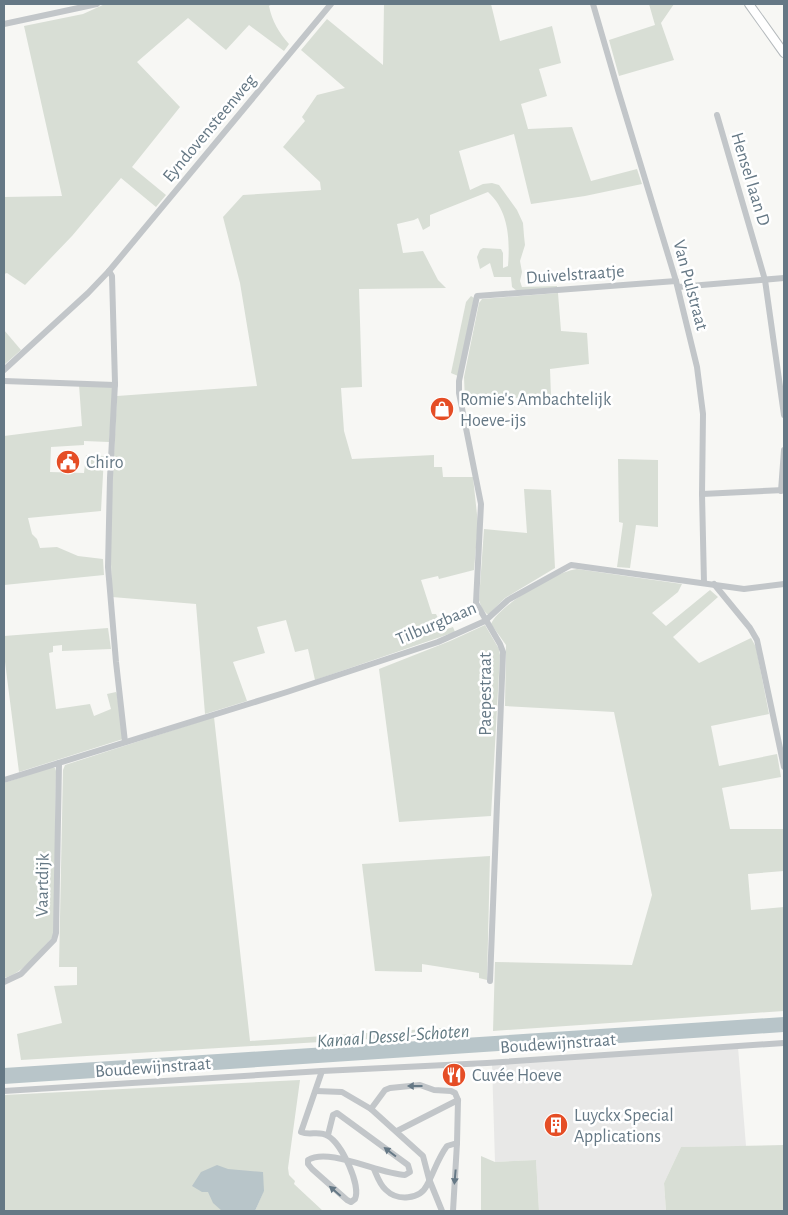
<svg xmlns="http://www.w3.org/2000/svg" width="788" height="1215" font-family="'Alegreya Sans',sans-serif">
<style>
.built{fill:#e8e8e7}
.green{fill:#d8ded5}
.water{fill:#b8c5c9}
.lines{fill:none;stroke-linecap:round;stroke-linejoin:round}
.major-casing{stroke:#b5babd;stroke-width:10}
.minor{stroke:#c2c6c9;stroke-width:6}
.major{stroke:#fff;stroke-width:8}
.oneway{fill:#657885}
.labels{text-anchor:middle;stroke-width:5;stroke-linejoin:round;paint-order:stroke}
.street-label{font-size:18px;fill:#657885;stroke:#fff}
.poi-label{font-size:18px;fill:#657885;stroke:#fff;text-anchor:start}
.water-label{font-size:19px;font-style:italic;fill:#617981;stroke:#fff}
</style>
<rect width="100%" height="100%" fill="#f7f7f4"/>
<!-- built -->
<polygon class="built" points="738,1047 746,1146 681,1147 664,1183 666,1211 539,1211 536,1160 495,1162 492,1064"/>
<!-- green -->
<g class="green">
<path d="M105,4H272L269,6C272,21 279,33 289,44L284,51L249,25L226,50L188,18L137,62L180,107L132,167L166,195L156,207L121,178L72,236L25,285L7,273L4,274V197L62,196L24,26L83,14Z"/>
<path d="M384,4H491L500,41L552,26L561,63L539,69L547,96L521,104L528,129L572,127L591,181L637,169L642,184L585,196L531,204L514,134L459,151L470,190L483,184L492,183L499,185L517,210L523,223L524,236L525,245L520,261L522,272L520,281L522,287L557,286V288L517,291L512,287L511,277H494L490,263L480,269L477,257L480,250L483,248L501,249L503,253V268L508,266C510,240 509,211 488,192L430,215V226L423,230L418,218L414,220L397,224L403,253L423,251L438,280L446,288L359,289L362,387L341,388L344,431L352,459L434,455V467H442L443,477H473L478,524L474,570L439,579L438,576L421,580L432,614H436L444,630L453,627L455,632L315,680L308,649L295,652L286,620L257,627L265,653L233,662L247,701L205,714L196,604L112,597L110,531L117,396L257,386L240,283L223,217L243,195L321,190L320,182L283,147L305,121L302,117L317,95L345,88L301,50L327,19L383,65Z"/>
<polygon points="649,4 674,4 661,23 674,60 619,76 609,40 655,25"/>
<polygon points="558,293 561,331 587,333 589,364 550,369 551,396 465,401 464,377 479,303 482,299"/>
<polygon points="471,296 474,298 458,376 451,373 466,302"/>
<polygon points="4,330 21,350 4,365"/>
<polygon points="79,385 111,387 114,389 109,442 84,441 84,445 51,447 50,472 84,473 86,455 104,456 101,511 28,518 32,534 37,539 40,548 57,547 78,556 103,559 104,575 4,585 4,436 82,426"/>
<polygon points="618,459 658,460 658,527 636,525 630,568 617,567 623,523 619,522"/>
<polygon points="524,489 551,490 555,568 505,598 489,614 487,614 482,609 479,600 484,529 527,533"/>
<path d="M577,569L682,584L678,592L652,613L666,626L710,590L718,597L673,637L699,663L751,638L756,647L769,714L711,726L719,766L777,754L781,777L722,788L730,829H784V871L748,874L751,910L784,907V1011L493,1031L495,962L632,965L652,895L614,712L505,706L506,645L491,624C499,605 557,571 577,569Z"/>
<polygon points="485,625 499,649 500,655 491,816 399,822 379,669 450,641"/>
<polygon points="108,628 111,649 62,651 62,645 53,646 53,652 49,653 56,709 90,704 94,716 111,709 107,694 116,692 117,694 123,739 19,772 4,654 4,636"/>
<polygon points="214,717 250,1041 469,1026 470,1033 21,1060 17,1034 62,1023 54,986 77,985 77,967 59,967 63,770 65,765"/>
<path d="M52,767L55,768L56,771L54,933L52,938C37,953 24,973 4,978V783Z"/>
<polygon points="490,856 487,980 479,978 479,973 422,964 422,972 375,971 362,864"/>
<polygon points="300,1080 288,1168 289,1175 295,1181 294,1184 323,1211 255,1211 264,1190 253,1211 4,1211 4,1095"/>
<polygon points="784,1145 784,1211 666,1211 664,1183 681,1147"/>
<polygon points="481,1156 495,1162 536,1160 539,1211 481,1211"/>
</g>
<!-- water -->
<g class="water">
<polygon points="784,1017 784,1032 4,1084 4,1068"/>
<polygon points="217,1165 228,1169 263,1172 264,1191 255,1211 222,1211 213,1203 208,1192 202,1192 192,1186 201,1172"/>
</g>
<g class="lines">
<!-- major casing -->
<g class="major-casing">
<polyline id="major" points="749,4 784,53"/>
</g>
<!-- minor -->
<g class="minor">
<polyline points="593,4 618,90 676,281 697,367 703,414 702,494 704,583"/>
<polyline points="4,24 97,4"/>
<polyline points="717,115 765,280 784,415"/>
<polyline points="109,271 112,276 115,383 110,478 108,567 116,662 125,742"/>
<polyline points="678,287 784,278"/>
<polyline points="4,370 88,293 109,271 331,4"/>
<polyline points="4,381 115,385"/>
<polyline points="781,491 784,450"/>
<polyline points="702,494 784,490"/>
<polyline points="714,584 750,628 757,640 784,767"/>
<polyline points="4,780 287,692 438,642 485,621 508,600 571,565 744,589 784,584"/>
<polyline points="490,981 503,652 500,644 476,603 481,504 459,393 459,381 477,296 676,281"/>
<polyline points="4,982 21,974 54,940 56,933 59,763"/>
<path d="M322,1071L301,1132C310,1136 319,1130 328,1136C342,1144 361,1185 355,1199L351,1202L347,1200L312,1169L308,1164V1160C329,1147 379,1174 405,1175L410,1172L408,1165L337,1113L333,1115L328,1135"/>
<polyline points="4,1091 322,1071 487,1063 784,1043"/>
<polyline points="316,1091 342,1092 371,1109 385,1090 390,1088 420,1085 434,1090 451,1091 455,1093 458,1100 457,1143 453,1211"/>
<polyline points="371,1109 423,1156 429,1179 442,1211"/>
<polyline points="397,1131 458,1100"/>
<path d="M374,1169C377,1176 380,1185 386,1190C397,1201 420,1200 427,1185C434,1172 438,1158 447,1146L457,1143"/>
</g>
<!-- major -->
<use href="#major" class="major"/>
</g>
<!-- one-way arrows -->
<defs><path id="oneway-solid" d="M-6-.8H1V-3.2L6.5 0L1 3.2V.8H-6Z" transform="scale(1.25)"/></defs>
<g class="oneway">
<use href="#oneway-solid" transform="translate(415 1086) rotate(180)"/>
<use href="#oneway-solid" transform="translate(390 1152) rotate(-143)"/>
<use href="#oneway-solid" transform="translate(455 1177) rotate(95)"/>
<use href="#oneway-solid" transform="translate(335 1191) rotate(-139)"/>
</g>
<!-- icons -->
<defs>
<g id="shop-disc" transform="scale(1.25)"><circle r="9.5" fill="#e54d25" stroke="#fff"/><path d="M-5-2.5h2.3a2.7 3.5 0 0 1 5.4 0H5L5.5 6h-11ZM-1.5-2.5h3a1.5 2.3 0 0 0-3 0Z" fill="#fff"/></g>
<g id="civic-disc" transform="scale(1.25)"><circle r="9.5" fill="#e54d25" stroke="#fff"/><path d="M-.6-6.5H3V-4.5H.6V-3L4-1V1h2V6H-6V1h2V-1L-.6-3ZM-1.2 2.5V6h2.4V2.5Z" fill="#fff"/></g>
<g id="restaurant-disc" transform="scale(1.25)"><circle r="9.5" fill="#e54d25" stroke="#fff"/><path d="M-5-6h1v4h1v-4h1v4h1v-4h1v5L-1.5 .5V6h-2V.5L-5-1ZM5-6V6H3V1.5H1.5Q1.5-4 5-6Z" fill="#fff"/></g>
<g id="building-disc" transform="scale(1.25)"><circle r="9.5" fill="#e54d25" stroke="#fff"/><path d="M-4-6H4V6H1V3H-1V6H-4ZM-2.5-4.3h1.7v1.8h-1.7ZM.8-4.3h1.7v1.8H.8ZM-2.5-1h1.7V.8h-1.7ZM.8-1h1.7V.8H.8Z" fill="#fff"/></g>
</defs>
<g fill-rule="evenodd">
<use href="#shop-disc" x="442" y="409"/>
<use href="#civic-disc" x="68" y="462"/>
<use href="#restaurant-disc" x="454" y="1075"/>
<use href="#building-disc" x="556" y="1125"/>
</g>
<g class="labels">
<!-- street labels -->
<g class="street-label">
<text transform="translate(209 128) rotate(-50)" y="6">Eyndovensteenweg</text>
<text transform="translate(751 179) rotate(73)" y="6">Hensel laan D</text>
<text transform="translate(575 274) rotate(-4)" y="6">Duivelstraatje</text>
<text transform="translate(691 285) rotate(75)" y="6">Van Pulstraat</text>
<text transform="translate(436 623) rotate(-23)" y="6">Tilburgbaan</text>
<text transform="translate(485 694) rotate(-90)" y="6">Paepestraat</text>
<text transform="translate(42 885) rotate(-89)" y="6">Vaartdijk</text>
<text transform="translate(558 1043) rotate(-4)" y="6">Boudewijnstraat</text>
<text transform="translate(153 1067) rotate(-4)" y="6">Boudewijnstraat</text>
</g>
<!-- poi labels -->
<g class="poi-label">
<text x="460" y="405">Romie's Ambachtelijk<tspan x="460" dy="21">Hoeve-ijs</tspan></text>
<text x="86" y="468">Chiro</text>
<text x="472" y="1081">Cuvée Hoeve</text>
<text x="574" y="1121">Luyckx Special<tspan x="574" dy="21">Applications</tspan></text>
</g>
<!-- water labels -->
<g class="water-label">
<text transform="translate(393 1035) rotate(-4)" y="7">Kanaal Dessel-Schoten</text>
</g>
</g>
<!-- border -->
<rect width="788" height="1215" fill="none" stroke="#657885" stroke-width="10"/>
</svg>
